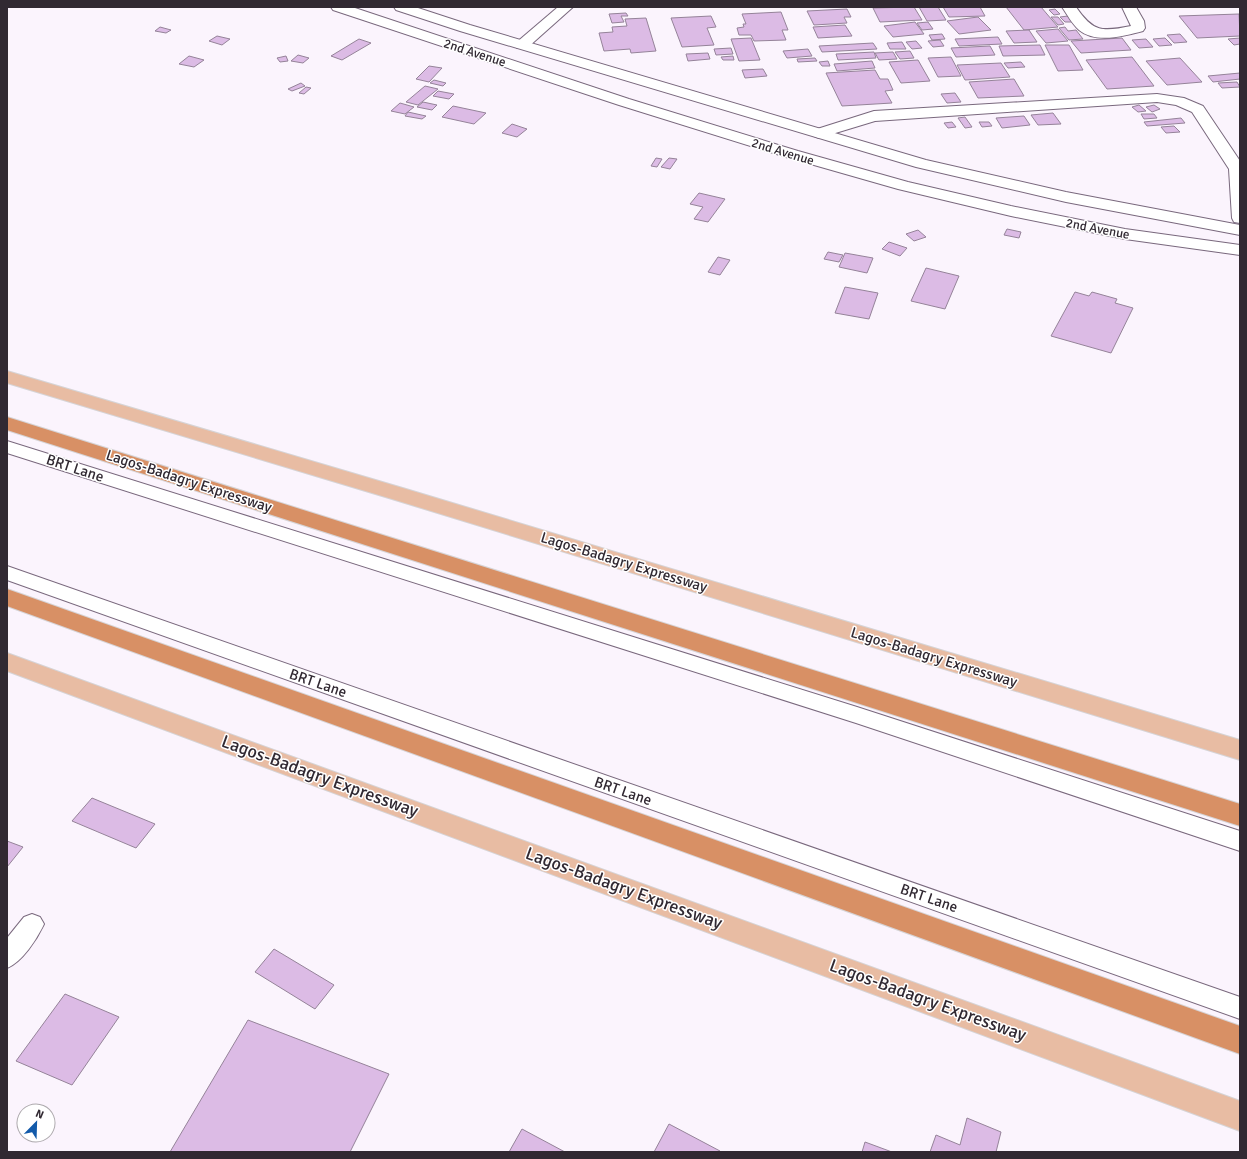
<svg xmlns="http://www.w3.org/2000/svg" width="1247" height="1159" font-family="Signika,sans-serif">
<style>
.building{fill:#dcbbe5;stroke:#958399}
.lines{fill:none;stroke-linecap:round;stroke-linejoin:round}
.service-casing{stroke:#79687d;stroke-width:2}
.minor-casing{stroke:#79687d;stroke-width:2}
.tertiary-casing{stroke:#79687d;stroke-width:2}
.primary-casing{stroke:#d6d4d6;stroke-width:2}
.motorway-casing{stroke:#d6d4d6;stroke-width:2}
.service{fill:#fff;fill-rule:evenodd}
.minor{fill:#fff;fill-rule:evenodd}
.tertiary{fill:#fff;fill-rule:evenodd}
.primary{fill:#e8bca3;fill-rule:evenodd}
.motorway{fill:#d89065;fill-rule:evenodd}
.labels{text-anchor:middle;stroke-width:3;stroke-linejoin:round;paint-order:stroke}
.far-street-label{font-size:13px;fill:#312932;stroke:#fff}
.street-label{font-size:15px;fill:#312932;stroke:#fff}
.near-street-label{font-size:18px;fill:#312932;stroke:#fff}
</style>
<rect width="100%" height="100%" fill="#fbf4fd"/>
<!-- building -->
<g class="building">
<polygon points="914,7 922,20 880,22 873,8"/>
<polygon points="919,7 938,7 946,20 927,21"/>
<polygon points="943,7 980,7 985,16 949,17"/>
<polygon points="1006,7 1041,7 1058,27 1024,30"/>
<polygon points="847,9 851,17 844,17 847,23 814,25 807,11"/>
<polygon points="1055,9 1060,14 1054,15 1049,10"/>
<polygon points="781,12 788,30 782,30 786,40 754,41 751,35 739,35 737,28 744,27 743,24 746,24 742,14"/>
<polygon points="626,13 628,16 621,16 624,22 612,23 609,14"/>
<polygon points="1239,14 1240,36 1197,38 1179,16"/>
<polygon points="711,16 716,27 707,28 714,45 682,47 671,18"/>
<polygon points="1068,16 1073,22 1065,22 1060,17"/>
<polygon points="978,17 991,30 959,34 947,21"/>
<polygon points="1051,17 1058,17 1064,24 1058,25"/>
<polygon points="646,18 656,51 631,53 630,49 604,51 599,33 613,32 612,27 627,26 625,19"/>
<polygon points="915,22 924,34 893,37 884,26"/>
<polygon points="928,22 933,29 922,30 917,23"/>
<polygon points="845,25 852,36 818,38 813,27"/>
<polygon points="160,27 171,30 166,33 155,31"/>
<polygon points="1065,27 1068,31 1076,30 1083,39 1069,40 1059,28"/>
<polygon points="1058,29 1068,41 1046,43 1036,31"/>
<polygon points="1029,30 1037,42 1014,43 1006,31"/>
<polygon points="942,34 945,39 932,40 929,35"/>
<polygon points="1180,34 1187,42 1174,43 1167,35"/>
<polygon points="217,36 230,39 222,45 209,41"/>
<polygon points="998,37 1002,44 959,46 955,39"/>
<polygon points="751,38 760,60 739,61 731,39"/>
<polygon points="1122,38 1131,50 1081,53 1071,41"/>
<polygon points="1165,38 1172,45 1159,46 1153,39"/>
<polygon points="1240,38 1240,44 1234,45 1228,39"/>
<polygon points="359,39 371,43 342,60 331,56"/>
<polygon points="1146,39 1153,47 1139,48 1132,40"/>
<polygon points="940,40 944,46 933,47 928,41"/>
<polygon points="916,41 922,48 912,49 906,42"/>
<polygon points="902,42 906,49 890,49 887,43"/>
<polygon points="873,43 877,49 822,52 819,46"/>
<polygon points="1040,45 1045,55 1003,56 999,46"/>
<polygon points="1045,45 1069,45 1083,70 1058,71"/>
<polygon points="990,46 995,55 956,57 951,48"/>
<polygon points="731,48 733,54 716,55 714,49"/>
<polygon points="808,49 812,56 787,58 783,51"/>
<polygon points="910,51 914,58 900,59 895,52"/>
<polygon points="874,52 876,58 838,60 836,54"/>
<polygon points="893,52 897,59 879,60 875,53"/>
<polygon points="708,53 710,59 688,61 686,54"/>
<polygon points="298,55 309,58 303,63 291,61"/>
<polygon points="189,56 204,60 194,67 179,64"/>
<polygon points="286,56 288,61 280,62 277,58"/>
<polygon points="733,56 734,60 723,60 721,57"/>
<polygon points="951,57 961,76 938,77 928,58"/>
<polygon points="1132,57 1154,86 1107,89 1086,60"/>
<polygon points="815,58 817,61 798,62 797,59"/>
<polygon points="1180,58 1202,82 1167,85 1146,61"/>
<polygon points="918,60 930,81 901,83 889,62"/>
<polygon points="828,61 830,66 822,66 819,62"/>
<polygon points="872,61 875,68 837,71 834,64"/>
<polygon points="1021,62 1025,67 1008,68 1004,63"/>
<polygon points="1001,63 1010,77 965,80 957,65"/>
<polygon points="429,66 442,68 429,82 416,79"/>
<polygon points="763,69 767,76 745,78 742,70"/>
<polygon points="875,70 880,79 888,79 893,90 885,91 892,103 842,106 826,73"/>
<polygon points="1240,73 1240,79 1213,82 1208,76"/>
<polygon points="1014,79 1024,96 978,98 969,82"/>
<polygon points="434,80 446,83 443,86 430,83"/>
<polygon points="1237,82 1240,87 1222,88 1218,83"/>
<polygon points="301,83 305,86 292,91 288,89"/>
<polygon points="425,86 438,89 418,105 406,102"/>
<polygon points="306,87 311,88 304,94 299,93"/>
<polygon points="438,91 454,94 449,99 433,96"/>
<polygon points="955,93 961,102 947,103 941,94"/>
<polygon points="423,102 437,105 432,110 417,107"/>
<polygon points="400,103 414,107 405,114 391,111"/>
<polygon points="1139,105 1146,111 1138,112 1132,107"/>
<polygon points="1154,105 1160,109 1152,112 1146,107"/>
<polygon points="453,106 486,113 474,124 442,117"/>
<polygon points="408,112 426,116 422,119 405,116"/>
<polygon points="1053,113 1061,124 1038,125 1031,115"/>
<polygon points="1141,114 1154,114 1157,118 1144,119"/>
<polygon points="1024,116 1030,125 1002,128 996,118"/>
<polygon points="965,117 972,127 965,128 958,118"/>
<polygon points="1181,118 1185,123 1147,126 1144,122"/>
<polygon points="952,122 956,127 948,128 944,123"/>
<polygon points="979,122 989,122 992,126 982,127"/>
<polygon points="512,124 527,129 517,137 502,133"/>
<polygon points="1174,126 1180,132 1166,133 1161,127"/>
<polygon points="656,158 662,159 657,167 651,166"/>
<polygon points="669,158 677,159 670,169 661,167"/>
<polygon points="699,193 725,199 708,222 694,219 703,207 690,204"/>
<polygon points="1007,229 1021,232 1019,238 1004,235"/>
<polygon points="918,230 926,237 914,241 906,234"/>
<polygon points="889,242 907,248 900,256 882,249"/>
<polygon points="828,252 843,255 839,262 824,259"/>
<polygon points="845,253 873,258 867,273 839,267"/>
<polygon points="718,257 730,260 720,275 708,272"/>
<polygon points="926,268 959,276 945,309 911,301"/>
<polygon points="845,287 878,293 869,319 835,313"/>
<polygon points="1075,292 1089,296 1092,292 1117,299 1115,303 1133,308 1111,353 1051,336"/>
<polygon points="92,798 155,824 136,848 72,821"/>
<polygon points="7,841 23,847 7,867"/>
<polygon points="274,949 334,985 315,1009 255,972"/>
<polygon points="65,994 119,1017 72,1085 16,1061"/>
<polygon points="248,1020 389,1074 350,1152 170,1152"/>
<polygon points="967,1118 1001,1132 996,1152 930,1152 936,1135 960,1145"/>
<polygon points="669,1124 720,1151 719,1152 654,1152"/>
<polygon points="522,1129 565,1152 509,1152"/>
<polygon points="865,1142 892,1152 862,1152"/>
</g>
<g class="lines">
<!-- service casing -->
<g class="service-casing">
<g id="service">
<polygon points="7,441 857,707 1240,831 1240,851 856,723 7,453"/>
<polygon points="7,566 1240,997 1240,1019 7,580"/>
<path d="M32,914L40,917L44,924C37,939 22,962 7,968V938L24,917Z"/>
</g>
</g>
<!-- minor casing -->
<g class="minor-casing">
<g id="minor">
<polygon points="558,7 573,7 527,48 517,48 515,45 517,42"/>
<path d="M1062,7H1076C1093,32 1102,32 1131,26L1122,7H1136L1144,21L1145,28L1143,31C1124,36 1096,44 1079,30C1072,24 1067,14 1062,7Z"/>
<polygon points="1157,94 1184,98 1203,106 1240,161 1240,223 1234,222 1232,218 1229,169 1192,112 1176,105 1157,102 875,121 819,138 814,136 811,133 814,130 874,111"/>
</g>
</g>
<!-- tertiary casing -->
<g class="tertiary-casing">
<g id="tertiary">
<polygon points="331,7 352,7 629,99 798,151 908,182 1011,206 1125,229 1240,245 1240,255 1125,239 1011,216 898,189 786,157 619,105 333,10"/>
<polygon points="394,7 415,7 470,25 926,160 1066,192 1240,225 1240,235 1066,202 916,167 460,31 396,10"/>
</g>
</g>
<!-- primary casing -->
<g class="primary-casing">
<g id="primary">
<polygon points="7,371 406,489 1240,740 1240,760 392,499 7,383"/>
<polygon points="7,653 1240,1101 1240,1131 7,671"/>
</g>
</g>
<!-- motorway casing -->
<g class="motorway-casing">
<g id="motorway">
<polygon points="7,417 1240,804 1240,826 7,430"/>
<polygon points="7,589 1240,1026 1240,1054 7,606"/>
</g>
</g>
<!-- service -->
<use href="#service" class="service"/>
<!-- minor -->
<use href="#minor" class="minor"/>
<!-- tertiary -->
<use href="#tertiary" class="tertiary"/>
<!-- primary -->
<use href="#primary" class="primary"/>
<!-- motorway -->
<use href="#motorway" class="motorway"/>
</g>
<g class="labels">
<!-- far-street labels -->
<g class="far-street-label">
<text transform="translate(475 52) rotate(18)" y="5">2nd Avenue</text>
<text transform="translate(783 151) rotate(17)" y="5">2nd Avenue</text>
<text transform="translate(1098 228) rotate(11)" y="5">2nd Avenue</text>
</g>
<!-- street labels -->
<g class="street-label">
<text transform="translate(75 468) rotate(18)" y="5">BRT Lane</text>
<text transform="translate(189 481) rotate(18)" y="5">Lagos-Badagry Expressway</text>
<text transform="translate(624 562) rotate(17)" y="5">Lagos-Badagry Expressway</text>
<text transform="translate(934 657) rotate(17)" y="5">Lagos-Badagry Expressway</text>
<text transform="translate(318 683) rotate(19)" y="5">BRT Lane</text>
<text transform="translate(623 791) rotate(19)" y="5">BRT Lane</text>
<text transform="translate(929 898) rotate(19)" y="5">BRT Lane</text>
</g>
<!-- near-street labels -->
<g class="near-street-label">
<text transform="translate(320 776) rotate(20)" y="6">Lagos-Badagry Expressway</text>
<text transform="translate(624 888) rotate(20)" y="6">Lagos-Badagry Expressway</text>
<text transform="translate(928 1000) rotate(20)" y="6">Lagos-Badagry Expressway</text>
</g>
</g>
<!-- border -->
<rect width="1247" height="1159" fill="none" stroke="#312932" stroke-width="16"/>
<!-- north arrow -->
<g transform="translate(36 1123) rotate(23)"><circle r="19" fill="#ffffff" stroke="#ada9ad"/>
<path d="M0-3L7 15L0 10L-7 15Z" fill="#125aaa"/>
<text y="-6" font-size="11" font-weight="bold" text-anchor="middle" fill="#312932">N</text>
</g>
</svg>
